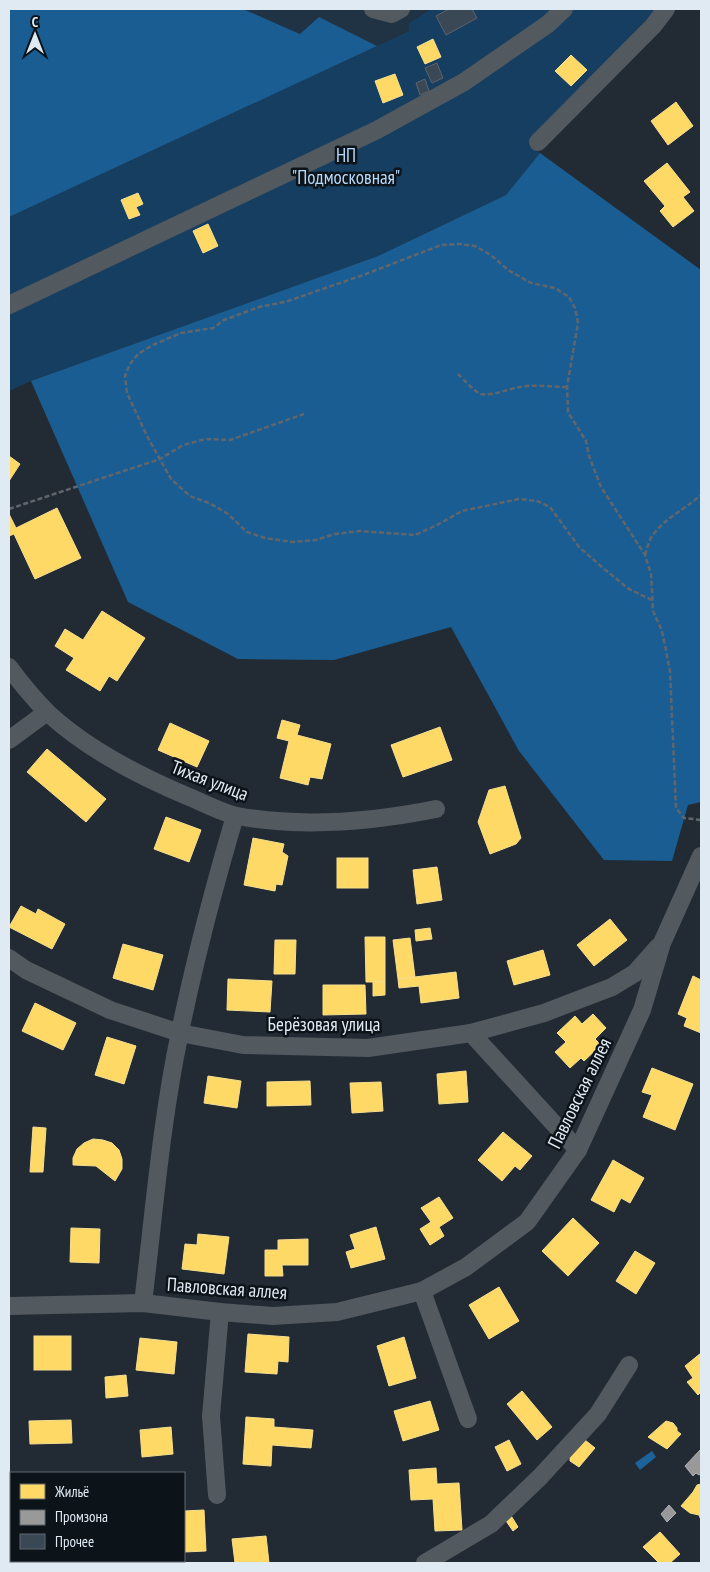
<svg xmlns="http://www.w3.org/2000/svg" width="710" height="1572" font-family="'PT Sans Narrow',sans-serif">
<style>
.built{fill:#1f3344}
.green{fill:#163e60}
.forest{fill:#1a5d93}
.water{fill:#1d639b}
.homes{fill:#ffd966;stroke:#f6de90}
.industry{fill:#999;stroke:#aeb1b4}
.building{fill:#3a4855;stroke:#5c636a}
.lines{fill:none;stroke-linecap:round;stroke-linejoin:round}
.path{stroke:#61666c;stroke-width:2.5;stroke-dasharray:5 2.5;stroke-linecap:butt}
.minor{stroke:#52595f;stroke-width:18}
.labels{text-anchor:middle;stroke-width:5;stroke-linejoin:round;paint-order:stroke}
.park-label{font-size:19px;fill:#b7dafc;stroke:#0c1319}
.street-label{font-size:19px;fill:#e0eaf3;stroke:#0c1319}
</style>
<rect width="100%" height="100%" fill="#222b33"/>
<!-- built -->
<polygon class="built" points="243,9 431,9 409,23 409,31 377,46 319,17 300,34"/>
<!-- green -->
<polygon class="green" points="431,9 656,9 530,144 540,153 506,195 378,256 31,381 9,391 9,217 409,31 409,23"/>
<!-- forest -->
<g class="forest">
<polygon points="9,9 243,9 300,34 319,17 377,46 9,217"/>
<polygon points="540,153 701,270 701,802 688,805 672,861 604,860 519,751 451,627 334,660 238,659 128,602 31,381 378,256 506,195"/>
</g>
<!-- water -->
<polygon class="water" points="652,1451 656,1457 640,1470 635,1463"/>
<!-- homes -->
<g class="homes">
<polygon points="433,39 441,57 425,64 417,47"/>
<polygon points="571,55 587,70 571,86 555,71"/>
<polygon points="395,74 403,95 383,103 375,81"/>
<polygon points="676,102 693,126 668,145 651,121"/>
<polygon points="667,163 690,192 683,197 694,211 673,227 660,211 665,206 644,181"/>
<polygon points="138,193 143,204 136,207 140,215 129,219 121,200"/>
<polygon points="208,224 218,246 203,253 193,231"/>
<polygon points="9,456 20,464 9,481"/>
<polygon points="57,508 81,558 35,579 14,534 9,536 9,514 16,528"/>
<polygon points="102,611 145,638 117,681 109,676 100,691 66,670 74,658 55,646 65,629 83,640"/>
<polygon points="282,720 300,725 297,735 331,744 322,779 310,777 308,785 280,778 289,741 277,738"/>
<polygon points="170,723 209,741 197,767 158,750"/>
<polygon points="440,727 452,760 403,777 391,745"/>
<polygon points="47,749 106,799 86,822 27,772"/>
<polygon points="505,786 521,838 516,844 490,854 478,822 489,790"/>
<polygon points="166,817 201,830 189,862 154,849"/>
<polygon points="253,838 284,844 282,852 288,856 282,885 276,884 275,891 244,885"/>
<rect x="337" y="858" width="31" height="30"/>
<polygon points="437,867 442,900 417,904 413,870"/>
<polygon points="21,906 36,914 38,909 65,924 52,949 9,927"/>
<polygon points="610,919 627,940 594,966 577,945"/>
<polygon points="430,928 432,939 416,941 415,930"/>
<polygon points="365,937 385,937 385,982 366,982"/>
<polygon points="410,938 415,977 398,979 393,940"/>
<polygon points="275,940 296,940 295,974 274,974"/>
<polygon points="123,944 163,955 153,990 113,978"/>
<polygon points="543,950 550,975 514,985 507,961"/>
<polygon points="456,972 459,998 421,1003 419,986 399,988 398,979"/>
<polygon points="693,976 701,980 701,1033 684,1026 687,1018 678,1014"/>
<polygon points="228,979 272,981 270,1012 227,1010"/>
<polygon points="373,982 385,982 385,995 373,996"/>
<polygon points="323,985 365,985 366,1014 323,1015"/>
<polygon points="35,1003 76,1023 63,1050 22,1031"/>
<polygon points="593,1014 606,1028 595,1039 601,1045 584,1061 581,1058 570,1068 555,1052 566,1042 557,1033 575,1016 582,1024"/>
<polygon points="107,1037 136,1046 124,1084 95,1075"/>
<polygon points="652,1068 693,1084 675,1130 643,1117 652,1095 642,1092"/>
<polygon points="466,1071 468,1102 439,1104 437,1074"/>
<polygon points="208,1076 241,1081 237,1108 204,1103"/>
<polygon points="310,1081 311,1105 267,1106 267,1082"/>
<polygon points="381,1082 383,1111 352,1113 350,1083"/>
<polygon points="33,1127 46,1128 43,1172 30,1172"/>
<polygon points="503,1132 532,1156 520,1170 515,1166 502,1181 478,1160"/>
<polygon points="93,1139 103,1140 112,1143 119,1150 122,1159 122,1169 115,1181 96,1166 73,1165 73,1158 77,1149 84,1143"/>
<polygon points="613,1160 644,1178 630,1203 621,1198 614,1212 591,1200"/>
<polygon points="439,1197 453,1218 439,1227 444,1236 430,1245 420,1229 431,1222 421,1208"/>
<polygon points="573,1218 599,1243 568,1276 542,1251"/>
<polygon points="376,1227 385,1259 351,1268 346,1252 355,1249 350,1235"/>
<polygon points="71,1228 100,1229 99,1263 70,1262"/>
<polygon points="198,1234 229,1237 224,1274 182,1269 185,1244 197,1245"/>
<polygon points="308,1239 308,1265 282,1265 283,1276 265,1276 265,1250 278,1250 278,1240"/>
<polygon points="635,1251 655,1263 636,1294 616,1281"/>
<polygon points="499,1287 519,1321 489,1339 469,1305"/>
<polygon points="248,1334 289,1337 288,1362 278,1361 277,1374 245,1372"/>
<rect x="34" y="1336" width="37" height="34"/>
<polygon points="404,1337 416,1378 389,1386 377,1346"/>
<polygon points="140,1338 177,1342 174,1374 136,1370"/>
<polygon points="701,1353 701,1392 698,1395 687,1382 693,1378 685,1366"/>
<polygon points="126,1375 128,1396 106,1398 105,1377"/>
<polygon points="522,1391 552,1427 537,1440 507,1404"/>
<polygon points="430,1401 439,1430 403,1441 394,1411"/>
<polygon points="246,1417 274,1419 274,1427 313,1430 311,1448 272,1445 271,1466 243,1464"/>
<polygon points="71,1420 72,1443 30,1444 29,1421"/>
<polygon points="666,1421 673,1423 677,1428 677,1431 681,1434 667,1449 648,1437"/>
<polygon points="171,1427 173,1454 142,1457 140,1430"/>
<polygon points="509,1440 521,1464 507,1471 495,1447"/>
<polygon points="585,1440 595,1448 579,1467 570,1461 570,1452"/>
<polygon points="436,1468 437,1484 459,1483 462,1530 435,1531 433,1499 411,1500 409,1470"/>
<polygon points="701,1484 701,1520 699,1515 690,1513 681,1506 693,1492 697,1485"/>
<polygon points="204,1510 206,1551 184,1552 184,1511"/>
<polygon points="510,1514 518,1527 513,1531 504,1518"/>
<polygon points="660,1532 680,1554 670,1563 659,1563 643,1547"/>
<polygon points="266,1536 269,1563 235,1563 232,1539"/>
<polygon points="122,1561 155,1561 156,1563 122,1563"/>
</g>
<!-- industry -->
<g class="industry">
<polygon points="701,1449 701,1474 699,1475 696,1473 693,1476 685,1466"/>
<polygon points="669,1505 676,1513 667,1522 661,1514"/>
</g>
<!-- building -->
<g class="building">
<polygon points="449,9 472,9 477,18 446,35 436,16"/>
<polygon points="437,63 443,78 432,83 425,68"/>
<polygon points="425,79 429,91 420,95 416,83"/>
</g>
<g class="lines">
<!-- path -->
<g class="path">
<path d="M458,374C463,379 476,393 481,394C493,396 508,389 520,387C534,384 552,387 567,387"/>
<polyline points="9,509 160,459 183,445 206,439 230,440 304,414"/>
<path d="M645,555C647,549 649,541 652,536C665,518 685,509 701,495"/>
<polyline points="652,600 629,589 603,568 579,547 550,507 537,501 519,499 462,511 437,525 415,535 360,531 335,534 316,540 292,542 265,538 247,532 228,514 211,504 190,496 171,479 147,436 127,393 125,376 130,364 138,354 153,345 181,333 213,328 224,320 259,307 285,302 366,274 441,245 459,244 475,246 491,255 508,270 531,283 555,288 569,297 575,308 578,323 567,387 568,412 586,441 589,456 601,487 645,555 651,574 652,590 653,611 662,631 670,671 676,808 684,818 701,820"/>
</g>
<!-- minor -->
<g class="minor">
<polyline points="373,9 392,14 401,9"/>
<polyline points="538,142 653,26 666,9"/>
<polyline points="9,305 377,130 464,82 548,24 564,9"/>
<path d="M9,667C20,682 35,700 48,713C89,751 143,778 194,799C208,805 223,813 237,816C303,828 371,822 436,809"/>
<polyline points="9,740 47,712"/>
<polyline points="9,958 26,970 110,1010 180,1033 243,1045 368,1048 471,1033 544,1013 612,987 635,973 658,947"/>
<polyline points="471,1033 578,1150"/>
<polyline points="422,1291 468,1419"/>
<path d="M143,1303C154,1213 161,1122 180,1032C195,959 214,887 235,816"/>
<polyline points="9,1306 143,1303 220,1312 273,1316 337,1312 422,1291 466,1267 527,1222 578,1150 642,1010 662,943 701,856"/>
<polyline points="217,1495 211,1416 220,1312"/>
<polyline points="425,1563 491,1524 540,1477 598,1414 629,1365"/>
</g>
</g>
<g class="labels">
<!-- park labels -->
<g class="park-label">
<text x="346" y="162">НП<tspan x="346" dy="22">"Подмосковная"</tspan></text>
</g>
<!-- street labels -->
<g class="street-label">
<text transform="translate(210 780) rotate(21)" y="7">Тихая улица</text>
<text x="324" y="1031">Берёзовая улица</text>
<text transform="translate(579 1093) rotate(-64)" y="7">Павловская аллея</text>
<text transform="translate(227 1288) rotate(4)" y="7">Павловская аллея</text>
</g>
</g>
<!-- border -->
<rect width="710" height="1572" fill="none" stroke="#e0eaf3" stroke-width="20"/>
<!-- legend -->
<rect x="10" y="1472" width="175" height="90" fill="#0c1319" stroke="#616970"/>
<rect x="20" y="1484" width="25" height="15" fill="#ffd966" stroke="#616970"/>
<text x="55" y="1497" font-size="15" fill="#e0eaf3">Жильё</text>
<rect x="20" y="1510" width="25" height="15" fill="#999999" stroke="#616970"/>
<text x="55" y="1522" font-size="15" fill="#e0eaf3">Промзона</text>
<rect x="20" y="1534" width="25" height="15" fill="#3a4855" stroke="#616970"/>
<text x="55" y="1547" font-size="15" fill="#e0eaf3">Прочее</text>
<!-- north arrow -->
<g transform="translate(35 35)" stroke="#0c1319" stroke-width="4" paint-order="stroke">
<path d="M0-4L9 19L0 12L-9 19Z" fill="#e0eaf3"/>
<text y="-8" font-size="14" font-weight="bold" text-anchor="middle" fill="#e0eaf3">С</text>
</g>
</svg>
